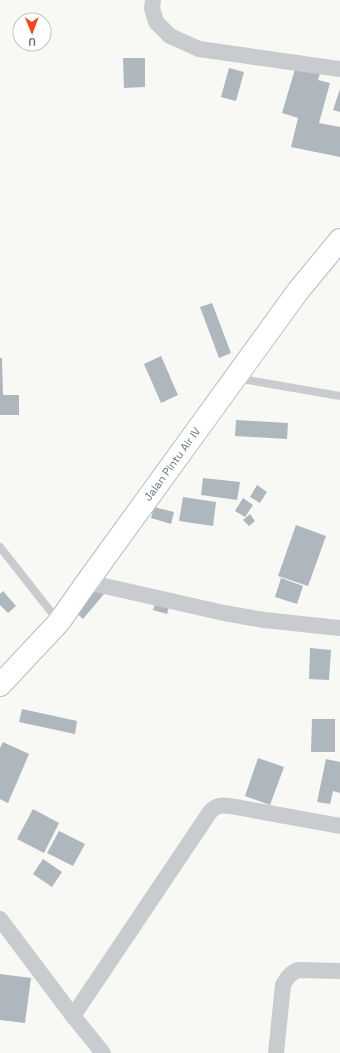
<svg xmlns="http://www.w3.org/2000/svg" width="340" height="1053" font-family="'Space Grotesk',sans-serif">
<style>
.building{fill:#aeb7bd}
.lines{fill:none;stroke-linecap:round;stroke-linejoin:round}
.secondary-casing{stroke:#b7bec2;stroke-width:24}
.service{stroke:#c8cccf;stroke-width:8}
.minor{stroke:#c8cccf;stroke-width:16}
.secondary{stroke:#fff;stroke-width:22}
.labels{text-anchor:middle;stroke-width:4;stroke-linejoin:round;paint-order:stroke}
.street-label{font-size:11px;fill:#607583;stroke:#fff}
</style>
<rect width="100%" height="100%" fill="#f8f8f5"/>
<!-- building -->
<g class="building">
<polygon points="123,58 145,58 145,87 124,88"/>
<polygon points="308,67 321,70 318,80 330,83 319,123 340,127 340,157 291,147 298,118 282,113 295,69 307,72"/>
<polygon points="229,68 244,72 236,101 221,97"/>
<polygon points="340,89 340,112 333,110"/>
<polygon points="212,303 231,353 219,358 200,307"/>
<polygon points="161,356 178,395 161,403 144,364"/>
<polygon points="0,358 2,358 3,395 19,395 19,415 0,415"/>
<polygon points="236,420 288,423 287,439 235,436"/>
<polygon points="203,478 240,482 237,500 201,495"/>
<polygon points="257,485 267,492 260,503 250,497"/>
<polygon points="183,497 216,502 213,526 179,521"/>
<polygon points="243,498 253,505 245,517 235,511"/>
<polygon points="154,507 174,512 171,524 151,518"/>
<polygon points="250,514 255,521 249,526 243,520"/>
<polygon points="296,525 326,536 308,586 278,576"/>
<polygon points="281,578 303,586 297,604 275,597"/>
<polygon points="95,586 104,594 83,619 74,611"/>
<polygon points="3,591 16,606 8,613 0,605 0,594"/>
<polygon points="156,600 170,604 167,614 153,610"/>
<polygon points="310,648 331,650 329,680 309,679"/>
<polygon points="22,709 77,721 75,734 19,722"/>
<polygon points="312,719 335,719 335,752 311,752"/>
<polygon points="3,742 29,754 8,803 0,799 0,748"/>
<polygon points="258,758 284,767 270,805 245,796"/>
<polygon points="326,759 340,762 340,793 333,791 330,804 317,802"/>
<polygon points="33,809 59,823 44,853 17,839"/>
<polygon points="59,831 85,844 73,866 47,853"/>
<polygon points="43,859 62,872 52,887 33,874"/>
<polygon points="0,974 31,978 25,1023 0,1020"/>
</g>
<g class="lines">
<!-- secondary casing -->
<g class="secondary-casing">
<polyline id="secondary" points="0,685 59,622 87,582 298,291 340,240"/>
</g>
<!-- service -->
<g class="service">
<polyline points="236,378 340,396"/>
<polyline points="0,547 59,622"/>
</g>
<!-- minor -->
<g class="minor">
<polyline points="153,0 152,8 156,22 170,36 199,49 340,69"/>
<polyline points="87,582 224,613 264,620 340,628"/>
<polyline points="0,919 73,1016 103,1053"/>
<path d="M73,1016L210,812C216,805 222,805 230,806L340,826"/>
<path d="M276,1053L283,985C287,978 290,973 298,970L340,971"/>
</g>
<!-- secondary -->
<use href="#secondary" class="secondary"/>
</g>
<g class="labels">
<!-- street labels -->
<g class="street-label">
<text transform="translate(172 464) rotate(-54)" y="4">Jalan Pintu Air IV</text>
</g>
</g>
<!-- north arrow -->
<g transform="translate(32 32) rotate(179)"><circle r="19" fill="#ffffff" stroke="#bfc8cd"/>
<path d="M0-3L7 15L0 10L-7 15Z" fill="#f54619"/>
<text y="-6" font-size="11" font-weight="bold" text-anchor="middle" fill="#607583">U</text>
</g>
</svg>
